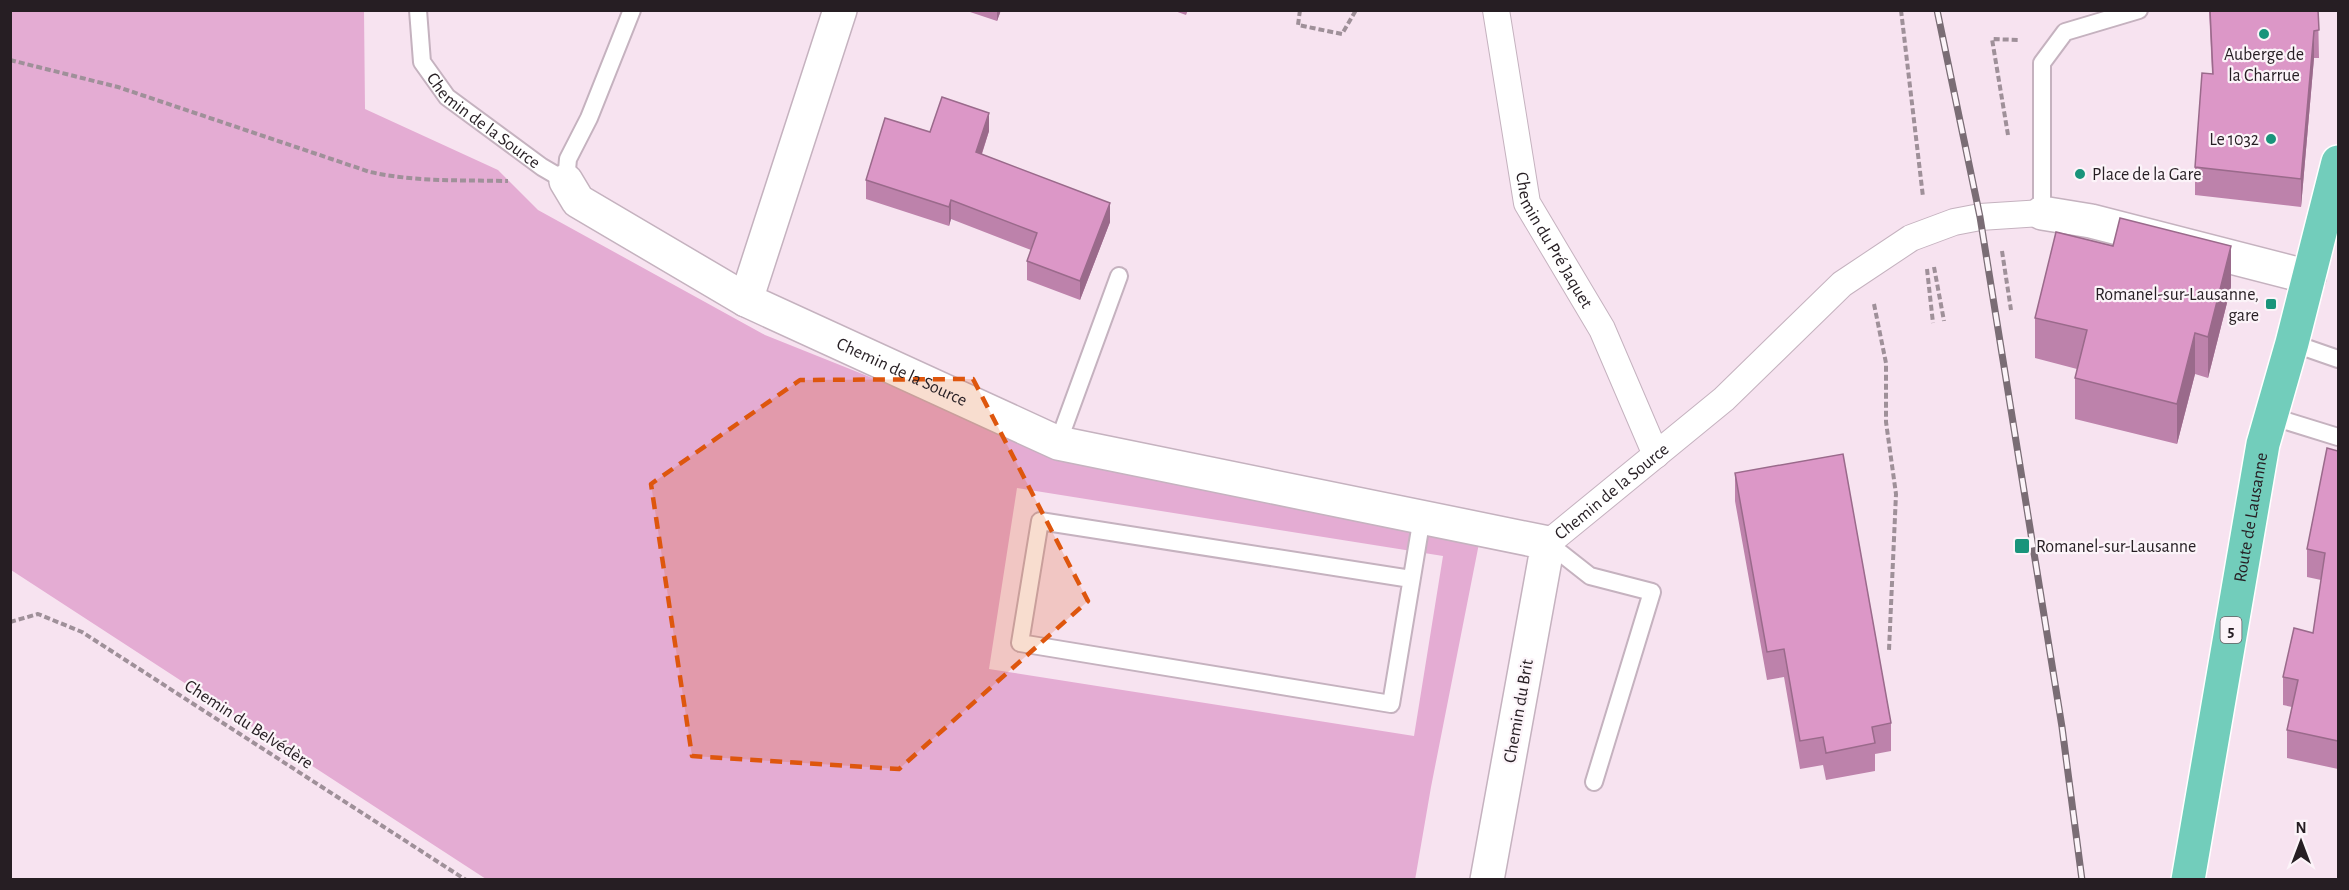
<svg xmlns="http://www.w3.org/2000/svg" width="2349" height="890" font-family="'Alegreya Sans',sans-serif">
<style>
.green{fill:#e4acd3;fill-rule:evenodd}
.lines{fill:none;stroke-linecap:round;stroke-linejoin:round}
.service-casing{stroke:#c5b2bf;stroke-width:20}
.pedestrian-casing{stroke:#c5b2bf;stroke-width:28}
.minor-casing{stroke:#c5b2bf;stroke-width:36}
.primary-casing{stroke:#fff;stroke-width:36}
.path{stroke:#9f9099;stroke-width:4;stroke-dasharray:6 3;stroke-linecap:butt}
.service{stroke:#fff;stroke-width:16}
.pedestrian{stroke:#fff;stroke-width:26}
.minor{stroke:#fff;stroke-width:33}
.primary{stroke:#72cdbb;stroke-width:33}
.rail-casing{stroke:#7a6d75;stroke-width:7}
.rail{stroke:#fcf4f9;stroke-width:4.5;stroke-dasharray:14;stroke-linecap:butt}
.wall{fill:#bd82ab}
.shaded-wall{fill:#9a6a8b}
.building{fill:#dc97c7;stroke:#9a6a8b;stroke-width:1.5}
.marked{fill:#de560d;fill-opacity:0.2;stroke:#de560d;stroke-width:4.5;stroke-dasharray:12 8;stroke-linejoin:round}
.poi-dot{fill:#19947b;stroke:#fcf4f9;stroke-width:2}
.labels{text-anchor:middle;stroke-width:4.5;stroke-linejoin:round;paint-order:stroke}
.shield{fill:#fcf4f9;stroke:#665e63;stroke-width:1.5}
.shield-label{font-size:16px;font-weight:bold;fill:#261e23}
.poi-label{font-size:18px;fill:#261e23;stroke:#fcf4f9;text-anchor:end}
.street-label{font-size:18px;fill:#261e23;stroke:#fcf4f9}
</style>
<rect width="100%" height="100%" fill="#f7e3f0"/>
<!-- green -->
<path class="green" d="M11,10L364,11L365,109L498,170L538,210L765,335L1100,469L1484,518L1431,787L1415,880L486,879L11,570ZM1017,488L1443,556L1414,736L989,669Z"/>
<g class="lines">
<!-- service casing -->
<g class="service-casing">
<g id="service">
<path id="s1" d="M418,10L422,62L447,97L542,167L566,181L568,159L589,118L632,10"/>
<polyline points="2042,213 2042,63 2065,32 2139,10"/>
<polyline points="2292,343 2338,359"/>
<polyline points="2270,416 2338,437"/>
<polyline points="1058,443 1119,276"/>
<polyline points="1548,543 1590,576 1652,592 1594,782"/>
<polyline points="1411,579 1040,521 1020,643 1391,704 1422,517"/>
</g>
</g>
<!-- pedestrian casing -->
<g class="pedestrian-casing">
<g id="pedestrian">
<path id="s2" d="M1496,10L1527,203L1602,329L1656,455"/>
<path id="s3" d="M1548,543L1724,399L1842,284L1911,238L1954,222L1980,217L2042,213"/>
</g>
</g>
<!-- minor casing -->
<g class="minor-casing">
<g id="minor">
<path id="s4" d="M566,181L578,201L746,300L1058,443L1548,543L1487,880"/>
<polyline points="2042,213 2091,221 2309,277"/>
<polyline points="746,300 840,10"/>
</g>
</g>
<!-- primary casing -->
<g class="primary-casing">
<g id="primary">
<path id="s5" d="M2188,880L2263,444L2292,343L2338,162"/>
</g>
</g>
<!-- path -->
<g class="path">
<polyline points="1300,10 1298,25 1342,34 1356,10"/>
<polyline points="1901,10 1923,197"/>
<path d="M10,60L118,87L370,172C416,182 461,180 508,181"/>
<polyline points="2008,135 1992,39 2019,40"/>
<polyline points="2002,251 2011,310"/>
<polyline points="1934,267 1944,321"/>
<polyline points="1927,269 1933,323"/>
<polyline points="1874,304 1886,363 1886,422 1896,494 1889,650"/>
<polyline points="10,622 38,614 82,632 466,880"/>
</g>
<!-- service -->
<use href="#service" class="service"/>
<!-- pedestrian -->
<use href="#pedestrian" class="pedestrian"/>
<!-- minor -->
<use href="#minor" class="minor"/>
<!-- primary -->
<use href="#primary" class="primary"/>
<!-- rail casing -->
<g class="rail-casing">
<polyline id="rail" points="1937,10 1980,217 2062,727 2082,880"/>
</g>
<!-- rail -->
<use href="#rail" class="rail"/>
</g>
<!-- wall -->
<g class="wall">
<polygon points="964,10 1001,10 997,21"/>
<polygon points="1172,10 1188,10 1186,15"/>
<polygon points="2209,10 2318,10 2319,58 2314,58 2301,207 2195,195 2195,167 2212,73"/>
<polygon points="989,131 982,154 1110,222 1080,300 1027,280 1027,261 1031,250 951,219 949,226 866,199 866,180 930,132"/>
<polygon points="2231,287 2208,378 2195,374 2177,444 2075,419 2075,378 2077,369 2035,358 2035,318"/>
<polygon points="2338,451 2338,769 2287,758 2287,730 2292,707 2283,705 2283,677 2313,633 2321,580 2307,577 2307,549"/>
<polygon points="1735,473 1891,723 1891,751 1875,754 1875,771 1826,780 1823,765 1800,769 1784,677 1767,680 1735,501"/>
</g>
<!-- shaded-wall -->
<g class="shaded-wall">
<polygon points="997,10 1001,10 997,21"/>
<polygon points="2314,31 2314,58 2301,207 2301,179"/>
<polygon points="989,113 989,131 976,171 976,152"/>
<polygon points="951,200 951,219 949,226 949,207"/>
<polygon points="1110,203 1110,222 1080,300 1080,281"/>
<polygon points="2231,246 2231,287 2208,378 2208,337"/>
<polygon points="2195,333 2195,374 2177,444 2177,404"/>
</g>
<!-- building -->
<g class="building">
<polygon points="2210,10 2318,10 2319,30 2314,31 2301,179 2195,167 2202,73 2213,74"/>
<polygon points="942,97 989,113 976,152 1110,203 1080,281 1027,261 1037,233 951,200 949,207 866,180 885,118 930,132"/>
<polygon points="2120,218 2231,246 2208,337 2195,333 2177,404 2075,378 2087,330 2035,318 2056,232 2113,246"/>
<polygon points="2327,448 2338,451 2338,741 2287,730 2298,680 2283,677 2294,628 2313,633 2325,553 2307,549"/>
<polygon points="1843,454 1891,723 1872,727 1875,743 1826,753 1823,737 1800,741 1784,649 1767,652 1735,473"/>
</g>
<!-- marked area -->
<path class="marked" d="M973,379L1088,601L899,769L692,756L651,484L800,380Z"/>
<!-- markers -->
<g class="poi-dot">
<circle cx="2264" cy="34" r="6"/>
<circle cx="2271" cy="139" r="6"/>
<circle cx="2080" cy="174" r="6"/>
<rect x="2265" y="298" width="12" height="12" rx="3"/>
<rect x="2014" y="538" width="16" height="16" rx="3"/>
</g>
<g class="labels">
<!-- shield labels -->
<rect class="shield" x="2220.5" y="617" width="21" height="26" rx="4.5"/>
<g class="shield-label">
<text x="2231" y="636">5</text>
</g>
<!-- poi labels -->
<g class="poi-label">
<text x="2264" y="60" text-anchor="middle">Auberge de<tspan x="2264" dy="21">la Charrue</tspan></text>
<text x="2259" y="145">Le 1032</text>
<text x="2092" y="180" text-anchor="start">Place de la Gare</text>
<text x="2259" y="300">Romanel-sur-Lausanne,<tspan x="2259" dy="21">gare</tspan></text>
<text x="2036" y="552" text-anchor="start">Romanel-sur-Lausanne</text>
</g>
<!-- street labels -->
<g class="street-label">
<text dy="6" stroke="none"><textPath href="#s1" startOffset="138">Chemin de la Source</textPath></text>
<text dy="6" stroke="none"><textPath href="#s2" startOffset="240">Chemin du Pré Jaquet</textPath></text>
<text dy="6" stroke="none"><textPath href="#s4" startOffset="390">Chemin de la Source</textPath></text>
<text dy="6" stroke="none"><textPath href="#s3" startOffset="82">Chemin de la Source</textPath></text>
<text dy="6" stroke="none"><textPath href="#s5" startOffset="368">Route de Lausanne</textPath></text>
<text transform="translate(1518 711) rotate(-80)" y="6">Chemin du Brit</text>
<text transform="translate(249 724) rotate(33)" y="6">Chemin du Belvédère</text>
</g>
</g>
<!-- border -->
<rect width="2349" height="890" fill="none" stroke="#261e23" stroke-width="24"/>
<!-- north arrow -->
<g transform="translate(2301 842)" stroke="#fcf4f9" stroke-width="4.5" paint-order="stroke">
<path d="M0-4.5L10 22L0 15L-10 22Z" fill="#261e23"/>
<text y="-9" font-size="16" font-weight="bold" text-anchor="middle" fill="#261e23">N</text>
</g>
</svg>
